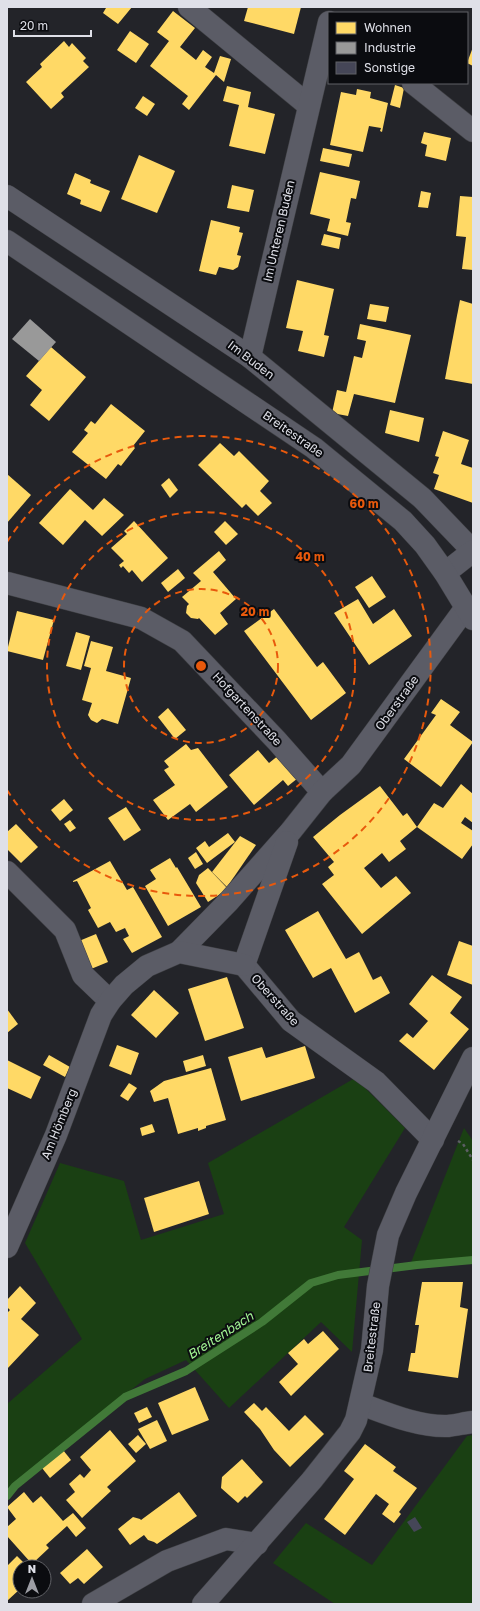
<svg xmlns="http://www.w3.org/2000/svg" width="480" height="1611" font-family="'Golos Text',sans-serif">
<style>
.green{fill:#1a4013}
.homes{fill:#ffd966}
.industry{fill:#999}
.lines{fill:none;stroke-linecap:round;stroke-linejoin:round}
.stream{stroke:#417938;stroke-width:8}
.building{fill:#454657}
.minor-casing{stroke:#3e3f43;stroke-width:23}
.tertiary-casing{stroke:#3e3f43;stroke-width:23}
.path{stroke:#5d5e65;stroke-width:2.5;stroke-dasharray:3 3;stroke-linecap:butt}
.minor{stroke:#5b5c66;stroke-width:22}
.tertiary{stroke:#5b5c66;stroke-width:22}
.ring{fill:none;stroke:#e8590c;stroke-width:2;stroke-dasharray:7 5}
.labels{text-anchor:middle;stroke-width:4;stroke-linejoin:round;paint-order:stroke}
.street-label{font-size:12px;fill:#dfe0e8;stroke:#0b0c10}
.water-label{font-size:13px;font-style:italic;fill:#a2f593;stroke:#0b0c10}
.centre{fill:#e8590c;stroke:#0b0c10;stroke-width:2}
.ring-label{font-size:12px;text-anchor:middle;font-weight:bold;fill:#e8590c;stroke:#0b0c10;stroke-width:4;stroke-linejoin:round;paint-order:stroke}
</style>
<rect width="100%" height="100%" fill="#232429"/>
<!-- green -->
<g class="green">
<polygon points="355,1078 405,1128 344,1227 362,1240 352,1352 321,1322 229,1408 186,1360 145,1379 16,1481 7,1492 7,1404 82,1339 25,1243 60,1163 124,1181 141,1240 224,1214 208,1163"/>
<polygon points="464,1128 473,1141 473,1264 410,1265"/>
<polygon points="473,1435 473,1604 335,1604 273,1563 306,1523 372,1565 467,1436"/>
</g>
<!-- homes -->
<g class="homes">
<polygon points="105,7 132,7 118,24 103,13 106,8"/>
<polygon points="248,7 301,7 294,34 244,21"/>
<polygon points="173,11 195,28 180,47 196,60 203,50 212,57 205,67 214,73 220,56 231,59 224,82 216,75 189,110 182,104 188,96 150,66 169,41 157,32"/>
<polygon points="130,31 149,44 136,63 117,50"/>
<polygon points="64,41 69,47 72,43 86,58 83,61 89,67 61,93 64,97 51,109 26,82 42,67 40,64"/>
<polygon points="473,47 473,66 467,63"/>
<polygon points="395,85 404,88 400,108 390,105"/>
<polygon points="227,86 251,92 248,107 275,114 265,154 229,146 239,105 223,101"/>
<polygon points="357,89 371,92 370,98 388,103 382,132 380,131 381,128 369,126 363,152 330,145 341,92 356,95"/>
<polygon points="143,96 155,104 147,116 135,108"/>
<polygon points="424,132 451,138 446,161 425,156 427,145 421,143"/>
<polygon points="323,148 352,154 349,167 320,161"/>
<polygon points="139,155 175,171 157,213 121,199"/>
<polygon points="320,172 360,181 356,199 351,198 346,222 351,223 348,236 327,231 330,219 310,214"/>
<polygon points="75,173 91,180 90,183 110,191 101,212 80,204 81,200 67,194"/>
<polygon points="232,185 254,190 249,212 227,208"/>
<polygon points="421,191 431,193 428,208 418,207"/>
<polygon points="460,196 473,197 473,270 462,269 466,237 456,236"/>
<polygon points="211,220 240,227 239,232 243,233 237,255 241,256 238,267 233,270 219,267 216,275 199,271"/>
<polygon points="324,234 341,238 339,249 321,245"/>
<polygon points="297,280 334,289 324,335 329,336 324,357 298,351 303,331 286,328"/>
<polygon points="460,300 473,304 473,384 445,379"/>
<polygon points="370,304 389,307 386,322 367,319"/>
<polygon points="360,324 411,335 395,403 354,394 348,416 332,413 337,390 346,392 354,356 362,358 366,341 357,339"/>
<polygon points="51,347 86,377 49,421 30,405 42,390 26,376"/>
<polygon points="111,404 145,431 133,446 135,448 121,466 118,464 106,479 72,452 88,433 84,430 91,421 95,424"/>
<polygon points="390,410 424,418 419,442 385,433"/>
<polygon points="443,431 469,440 461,464 473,468 473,503 434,489 439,475 433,473 439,457 435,456"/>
<polygon points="220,443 234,456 239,451 269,481 260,491 272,503 258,516 246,504 242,508 198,465"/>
<polygon points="7,474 31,495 7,523"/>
<polygon points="169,478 178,490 170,498 161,485"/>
<polygon points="70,489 93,510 104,498 124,515 102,536 85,520 63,545 39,523"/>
<polygon points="134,521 168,558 142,582 132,570 129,573 123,566 121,568 119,565 124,561 111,548 127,534 124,531"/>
<polygon points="225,521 238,534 226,545 214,532"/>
<polygon points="219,551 226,560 213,572 236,599 220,613 228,624 215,635 199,618 198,619 191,618 186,613 187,606 189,604 182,597 201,581 193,573"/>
<polygon points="178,569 185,578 168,592 161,583"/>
<polygon points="372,576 386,597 369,608 355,587"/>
<polygon points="358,599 373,624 394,609 412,636 369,665 334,613"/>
<polygon points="274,609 317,667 323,662 346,693 311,720 244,631"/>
<polygon points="17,611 54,620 43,660 7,651"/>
<polygon points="76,632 90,636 81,670 66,666"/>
<polygon points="91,641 113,647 106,671 131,678 118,724 102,719 97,723 91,720 88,715 92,703 82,700 91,668 84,666"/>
<polygon points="441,699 460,712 450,725 473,742 441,787 404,759 436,715 431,713"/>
<polygon points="168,708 186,730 175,739 158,717"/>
<polygon points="186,744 191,750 198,748 228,787 196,812 190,804 168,820 153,800 175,785 164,770 169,767 164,761"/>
<polygon points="258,750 269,763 279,755 298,778 288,786 283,780 254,805 229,775"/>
<polygon points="461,784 473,794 473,823 465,817 461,823 473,831 473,844 462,859 417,827 400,841 406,849 389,862 382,853 364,868 381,888 396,876 411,893 362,934 322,884 334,875 328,867 334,862 313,837 340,815 380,786 403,816 407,813 417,827 434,803 443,808"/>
<polygon points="64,799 73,810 60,821 51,810"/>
<polygon points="126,807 141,830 124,841 108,818"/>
<polygon points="70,820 76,828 70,832 64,824"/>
<polygon points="16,824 38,847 21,863 7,849 7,832"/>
<polygon points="228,833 235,842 207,863 196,848 205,841 209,847"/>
<polygon points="240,836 256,845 227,887 212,872"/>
<polygon points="196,852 203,864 195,869 188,858"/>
<polygon points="170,858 176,868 177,867 201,907 168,926 145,886 156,879 150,870"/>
<polygon points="110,861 127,890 133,887 162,937 132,953 123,939 129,936 125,928 116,932 110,922 98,928 88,910 91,908 77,881 73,882 73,881"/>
<polygon points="208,868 228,889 208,902 196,883 199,875"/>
<polygon points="318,911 346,959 359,952 373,980 381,976 390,993 355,1013 331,968 313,978 285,930"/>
<polygon points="96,934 108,962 91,969 79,941"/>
<polygon points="459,941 473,946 473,985 447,975"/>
<polygon points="432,975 462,997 450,1013 469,1029 434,1070 399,1041 407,1033 413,1038 428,1021 409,1004"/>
<polygon points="227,977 244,1028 205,1041 188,989"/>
<polygon points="154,990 179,1013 156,1038 131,1015"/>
<polygon points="7,1009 18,1024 7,1033"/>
<polygon points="117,1045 139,1053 131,1075 109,1066"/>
<polygon points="305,1046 315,1078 241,1101 228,1057 262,1047 266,1058"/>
<polygon points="49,1055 70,1067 65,1077 43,1065"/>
<polygon points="203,1055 206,1066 186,1072 183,1061"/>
<polygon points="7,1060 41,1077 31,1099 7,1088"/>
<polygon points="211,1068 226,1120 206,1126 206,1128 198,1131 198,1128 178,1134 168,1098 154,1102 150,1091 164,1081"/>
<polygon points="129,1083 137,1088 128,1101 120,1096"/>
<polygon points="152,1124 155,1132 142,1136 140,1128"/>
<polygon points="199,1181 209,1214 154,1232 144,1198"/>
<polygon points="422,1282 463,1282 460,1307 468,1309 458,1378 408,1371 411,1353 415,1353 419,1325 415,1325"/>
<polygon points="20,1286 36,1303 21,1319 39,1335 7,1369 7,1313 10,1310 7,1307 7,1300"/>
<polygon points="323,1331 339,1349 291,1396 279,1382 298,1364 288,1353 304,1339 308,1344"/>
<polygon points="195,1387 209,1420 172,1435 158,1403"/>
<polygon points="254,1403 262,1411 266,1407 289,1431 305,1415 324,1434 290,1467 274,1450 260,1429 244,1412"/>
<polygon points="147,1407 152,1417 139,1423 134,1413"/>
<polygon points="157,1420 167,1441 150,1449 138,1429"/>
<polygon points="110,1430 136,1461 107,1487 111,1491 82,1518 66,1500 75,1492 69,1484 80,1474 84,1478 91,1470 80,1457"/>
<polygon points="138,1435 146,1444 136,1453 128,1444"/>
<polygon points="365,1444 396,1467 393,1471 417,1488 399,1512 401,1514 394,1523 382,1514 389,1504 376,1494 345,1535 324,1519 354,1479 344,1471"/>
<polygon points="63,1450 71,1460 50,1478 42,1468"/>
<polygon points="242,1459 263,1482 247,1498 245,1496 238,1503 221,1488 222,1477"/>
<polygon points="24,1492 33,1503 41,1496 63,1521 73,1513 86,1528 76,1537 67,1526 46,1545 49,1548 32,1564 7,1536 7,1527 16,1519 7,1507"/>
<polygon points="179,1492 197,1516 157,1544 154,1542 148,1540 144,1535 130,1545 118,1529 133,1517 140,1519 141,1520"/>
<polygon points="87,1549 103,1567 84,1584 78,1578 70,1584 60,1573"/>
<polygon points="17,1556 25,1564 20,1567 20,1569 13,1577 20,1584 20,1589 7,1601 7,1566"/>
</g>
<!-- industry -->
<polygon class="industry" points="30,319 56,342 39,361 12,339"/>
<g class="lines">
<!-- stream -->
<polyline class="stream" points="7,1496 15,1486 125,1397 186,1371 262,1322 311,1283 338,1275 417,1265 473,1260"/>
</g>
<!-- building -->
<polygon class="building" points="415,1517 422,1528 414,1532 407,1522"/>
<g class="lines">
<!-- minor casing -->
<g class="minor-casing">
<g id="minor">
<polyline points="189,7 308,105"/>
<polyline points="413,83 473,131"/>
<polyline points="7,196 250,357 422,498 473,551"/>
<polyline points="250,357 329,22"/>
<polyline points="445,573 473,551"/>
<polyline points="7,583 141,618 182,641 277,741 322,792"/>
<polyline points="7,872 65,930 83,975 110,1001"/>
<polyline points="179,952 229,901 291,831 322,792 351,765 467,606"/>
<polyline points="244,965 291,1021 376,1082 433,1140"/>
<polyline points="244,965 287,842"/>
<polyline points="7,1247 56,1135 101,1015 110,1001 124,985 147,966 179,952 244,965"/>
<path d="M361,1404C388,1414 419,1427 448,1426C456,1425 465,1423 473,1422"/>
<polyline points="93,1604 167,1561 226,1539 257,1544"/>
</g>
</g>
<!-- tertiary casing -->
<g class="tertiary-casing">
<g id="tertiary">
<polyline points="7,241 314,448 403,521 425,545 445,573 473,619"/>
<polyline points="203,1604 312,1480 350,1432 356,1420 372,1350 378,1286 388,1235 406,1193 473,1058"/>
</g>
</g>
<!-- path -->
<polyline class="path" points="458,1141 463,1144 473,1160"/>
<!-- minor -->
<use href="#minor" class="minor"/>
<!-- tertiary -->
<use href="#tertiary" class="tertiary"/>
</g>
<!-- distance rings -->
<g class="ring">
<circle cx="201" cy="666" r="77"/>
<circle cx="201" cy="666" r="154"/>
<path d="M7 542A230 230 0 1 1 7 790"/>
</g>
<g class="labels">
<!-- street labels -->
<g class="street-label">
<text transform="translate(279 231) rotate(-77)" y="4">Im Unteren Buden</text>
<text transform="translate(251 360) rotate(37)" y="4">Im Buden</text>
<text transform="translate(293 434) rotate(35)" y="4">Breitestraße</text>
<text transform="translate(397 703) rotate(-54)" y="4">Oberstraße</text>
<text transform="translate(247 709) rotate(47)" y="4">Hofgartenstraße</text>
<text transform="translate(275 1000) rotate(48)" y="4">Oberstraße</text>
<text transform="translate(59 1124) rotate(-68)" y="4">Am Hömberg</text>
<text transform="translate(372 1337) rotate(-83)" y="4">Breitestraße</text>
</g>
<!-- water labels -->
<g class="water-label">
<text transform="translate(220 1335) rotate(-33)" y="5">Breitenbach</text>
</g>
</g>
<circle cx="201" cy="666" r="6" class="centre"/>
<g class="ring-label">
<text x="364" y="508">60 m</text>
<text x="310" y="561">40 m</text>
<text x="255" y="616">20 m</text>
</g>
<!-- border -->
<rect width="480" height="1611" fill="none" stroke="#dfe0e8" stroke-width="16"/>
<!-- legend -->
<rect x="328" y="12" width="140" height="72" fill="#0b0c10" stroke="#606166"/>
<rect x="336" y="22" width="20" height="12" fill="#ffd966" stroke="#606166"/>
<text x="364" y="32" font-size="12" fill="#dfe0e8">Wohnen</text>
<rect x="336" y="42" width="20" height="12" fill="#999999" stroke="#606166"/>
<text x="364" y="52" font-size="12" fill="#dfe0e8">Industrie</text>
<rect x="336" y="62" width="20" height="12" fill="#454657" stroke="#606166"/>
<text x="364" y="72" font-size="12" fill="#dfe0e8">Sonstige</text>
<!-- north arrow -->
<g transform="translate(32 1579)"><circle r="19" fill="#0b0c10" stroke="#606166"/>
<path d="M0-3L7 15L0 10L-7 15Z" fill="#9d9ea5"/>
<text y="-6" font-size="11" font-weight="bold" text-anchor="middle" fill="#dfe0e8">N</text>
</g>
<!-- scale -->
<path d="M14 30v6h77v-6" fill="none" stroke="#dfe0e8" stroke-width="2"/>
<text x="20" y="30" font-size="12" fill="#dfe0e8" stroke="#0b0c10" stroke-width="3" paint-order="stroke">20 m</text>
</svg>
